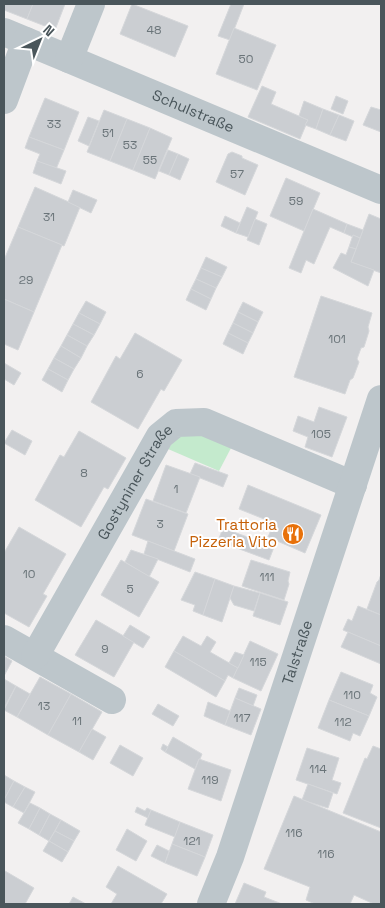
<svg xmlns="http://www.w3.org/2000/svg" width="385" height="908" font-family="'Space Grotesk',sans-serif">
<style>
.green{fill:#c4eacd}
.building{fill:#cbced2;stroke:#d5d7da}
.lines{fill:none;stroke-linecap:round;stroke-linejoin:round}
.minor{stroke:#bdc6cb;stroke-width:28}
.labels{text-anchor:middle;stroke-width:4;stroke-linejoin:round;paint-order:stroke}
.number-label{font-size:12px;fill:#6a7479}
.street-label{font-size:15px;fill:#4a565b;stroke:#fff}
.food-label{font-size:15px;fill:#c56008;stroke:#fff;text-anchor:end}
</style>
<rect width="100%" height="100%" fill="#f2f0f0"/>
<!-- green -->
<polygon class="green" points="184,433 204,435 231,448 219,471 168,449 174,440"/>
<!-- building -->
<g class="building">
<polygon points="4,4 33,4 27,19 4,10"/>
<polygon points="33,4 65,4 55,30 27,19"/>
<polygon points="132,4 188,26 175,57 120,34"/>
<polygon points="231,4 244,4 230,40 218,36"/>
<polygon points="234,28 276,45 257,90 216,74"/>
<polygon points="262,86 276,92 271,104 308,120 300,139 248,117"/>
<polygon points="336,96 348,101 343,114 331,109"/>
<polygon points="45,98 79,112 64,150 29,137"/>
<polygon points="304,101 323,109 316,129 305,125 308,120 299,116"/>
<polygon points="371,107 381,110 381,132 363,125"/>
<polygon points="323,109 339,115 330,135 316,129"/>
<polygon points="104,110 127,119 110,161 87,152"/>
<polygon points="339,115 354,121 346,141 330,135"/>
<polygon points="88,117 99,121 89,146 78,141"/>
<polygon points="127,119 150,128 133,170 110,161"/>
<polygon points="150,128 172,138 155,179 133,170"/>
<polygon points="29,137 64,150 56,169 37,161 40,154 25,148"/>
<polygon points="168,150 178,154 169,175 159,171"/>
<polygon points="232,152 242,156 242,158 258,165 245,195 216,182 228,154"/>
<polygon points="178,154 189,159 180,180 169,175"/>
<polygon points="37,161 66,171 61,184 33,173"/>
<polygon points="286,178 320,193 304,231 270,216"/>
<polygon points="35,187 80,207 64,246 18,227"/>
<polygon points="73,190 97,200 91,213 68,202"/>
<polygon points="247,207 258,212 248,237 236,233"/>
<polygon points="313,209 347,224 344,233 330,227 314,264 306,260 301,273 289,268"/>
<polygon points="369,214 381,219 381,273 351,262"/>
<polygon points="225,216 240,223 236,233 221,226"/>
<polygon points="255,219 267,224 259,245 247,240"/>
<polygon points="347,224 363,230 360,238 353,235 353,237 344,233"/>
<polygon points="18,227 62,245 34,312 4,299 4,260"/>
<polygon points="353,235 360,238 356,249 349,247"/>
<polygon points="349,247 356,249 351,262 374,270 368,286 333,268 341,253 346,255"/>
<polygon points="206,257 227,267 222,277 201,268"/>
<polygon points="201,268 222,277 216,288 196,279"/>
<polygon points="196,279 216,288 211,299 191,289"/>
<polygon points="191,289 211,299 206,310 186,300"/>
<polygon points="321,296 372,313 368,327 369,331 364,347 361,348 357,359 359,362 353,378 350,380 345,394 294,377"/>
<polygon points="4,299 34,312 18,350 4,344"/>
<polygon points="86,301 106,312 100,324 79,313"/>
<polygon points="243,302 263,312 258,322 238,312"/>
<polygon points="238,312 258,322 253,333 233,323"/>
<polygon points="79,313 100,324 94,335 73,324"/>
<polygon points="233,323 253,333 248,343 228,333"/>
<polygon points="73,324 94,335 87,346 67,335"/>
<polygon points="135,333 182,360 164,391 161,389 138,429 91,402 116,356 120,359"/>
<polygon points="228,333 248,343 243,354 223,344"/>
<polygon points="67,335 87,346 81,358 61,346"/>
<polygon points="61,346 81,358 74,369 54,358"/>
<polygon points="54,358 74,369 68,380 48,369"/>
<polygon points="4,363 21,373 14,385 4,379"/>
<polygon points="48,369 68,380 62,392 42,380"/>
<polygon points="319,407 347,417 332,457 305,447 308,437 293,431 298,416 314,422"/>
<polygon points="12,430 32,441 25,455 4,443"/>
<polygon points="79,431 126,458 108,489 104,487 81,527 35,500 60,455 64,457"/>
<polygon points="195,463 228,475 223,487 190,474"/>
<polygon points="166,465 200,477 186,513 153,501"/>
<polygon points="248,485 321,515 305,553 268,537 274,523 239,509"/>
<polygon points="146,499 188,514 174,551 132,535"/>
<polygon points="19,527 66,554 43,594 47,596 29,627 4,613 4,553"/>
<polygon points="223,528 274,547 269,560 218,541"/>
<polygon points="148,541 195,559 190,572 144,554"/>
<polygon points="131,550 158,559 149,577 125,562"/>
<polygon points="121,560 159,582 139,617 101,595"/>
<polygon points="251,560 290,572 288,581 289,584 284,600 242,586"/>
<polygon points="195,572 215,579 203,615 193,611 195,605 181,600"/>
<polygon points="381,574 381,615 367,609 377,582 379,580"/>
<polygon points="215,579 234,586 222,622 203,615"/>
<polygon points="234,586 260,593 254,611 234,605 230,598"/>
<polygon points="260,593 288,602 280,625 253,616"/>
<polygon points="358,606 381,615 381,646 343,630 348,619 352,621"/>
<polygon points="96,620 134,642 114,677 75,655"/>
<polygon points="130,625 150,637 143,648 123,636"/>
<polygon points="348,632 381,646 381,664 341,647"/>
<polygon points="183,636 201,646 207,636 216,642 210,652 238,668 233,678 228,675 225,681 174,651"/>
<polygon points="250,641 278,654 261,691 233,678"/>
<polygon points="174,651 225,681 216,697 165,667"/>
<polygon points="235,652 244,655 238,668 229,663"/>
<polygon points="4,656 12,661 4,676"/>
<polygon points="341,672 373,685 370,693 377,697 369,716 329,700"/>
<polygon points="40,677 71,694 48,735 17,717"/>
<polygon points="4,679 16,686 4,708"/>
<polygon points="16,686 30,694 17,717 4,710"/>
<polygon points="239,688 257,695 253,706 235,698"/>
<polygon points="71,694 102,712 79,752 48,735"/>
<polygon points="235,698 261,709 251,735 225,725"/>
<polygon points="329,700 369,716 360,736 353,733 350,741 318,728"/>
<polygon points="208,702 230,711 225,725 204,716"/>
<polygon points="158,704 179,716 173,726 152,714"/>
<polygon points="92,729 106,737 93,760 79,752"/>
<polygon points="173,737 202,754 200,759 199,759 195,769 165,752"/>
<polygon points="163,744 168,747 165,752 161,749"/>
<polygon points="120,745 143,758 133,776 110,763"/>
<polygon points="373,746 381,749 381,828 343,813 365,758 367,759"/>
<polygon points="307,748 339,758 332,780 341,783 337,794 296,780"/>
<polygon points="199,759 231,770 221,801 188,789"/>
<polygon points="4,775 14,781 4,800"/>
<polygon points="14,781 25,787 13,807 4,802 4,800"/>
<polygon points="308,784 333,793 328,808 302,800"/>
<polygon points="25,787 35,792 24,813 13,807"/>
<polygon points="294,796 381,832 381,904 374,904 354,895 350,904 315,904 306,900 310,887 264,869"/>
<polygon points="30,803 40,808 29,829 18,823"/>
<polygon points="137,807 145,811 147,808 151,810 148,818 135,812"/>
<polygon points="40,808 50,814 39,835 29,829"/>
<polygon points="151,810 180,822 175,837 145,825"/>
<polygon points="50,814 61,820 49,841 39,835"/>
<polygon points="61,820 80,831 74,841 55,831"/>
<polygon points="180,822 213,835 205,857 172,844"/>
<polygon points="127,829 147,841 136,861 116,850"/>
<polygon points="55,831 74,841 68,852 49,841"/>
<polygon points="49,841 68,852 62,862 43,851"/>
<polygon points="172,844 205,857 197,876 165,863"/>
<polygon points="157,845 169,851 165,863 151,856"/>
<polygon points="118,866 167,894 161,904 111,904 117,894 106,887"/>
<polygon points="5,871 34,888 25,904 4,904 4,874"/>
<polygon points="244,883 266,892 264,897 282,904 235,904"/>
<polygon points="73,897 86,904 69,904"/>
</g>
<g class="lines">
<!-- minor -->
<g class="minor">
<path id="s1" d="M4,32L69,59L381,190"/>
<polyline points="69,59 91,4"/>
<polyline points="4,100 26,41"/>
<polyline points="4,639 112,700"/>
<path id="s2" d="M35,656L160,436L176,423L204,422L353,485"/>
<path id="s3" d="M211,904L230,857L381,399"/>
</g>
</g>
<!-- icons -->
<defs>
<g id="restaurant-disc" transform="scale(1.125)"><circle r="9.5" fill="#e8710a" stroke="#fff"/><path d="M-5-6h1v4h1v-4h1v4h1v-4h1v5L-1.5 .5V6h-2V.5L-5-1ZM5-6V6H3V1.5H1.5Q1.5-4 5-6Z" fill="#fff"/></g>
</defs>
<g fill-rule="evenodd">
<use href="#restaurant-disc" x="293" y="534"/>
</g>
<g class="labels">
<!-- number labels -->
<g class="number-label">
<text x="154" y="34">48</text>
<text x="246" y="63">50</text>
<text x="54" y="128">33</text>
<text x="108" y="137">51</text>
<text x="130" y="149">53</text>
<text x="150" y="164">55</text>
<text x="237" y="178">57</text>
<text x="296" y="205">59</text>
<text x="49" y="221">31</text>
<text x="26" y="284">29</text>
<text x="337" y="343">101</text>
<text x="140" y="378">6</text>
<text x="321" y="438">105</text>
<text x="84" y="477">8</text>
<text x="176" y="493">1</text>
<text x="160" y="528">3</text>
<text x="29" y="578">10</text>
<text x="267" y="581">111</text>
<text x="130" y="593">5</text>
<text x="105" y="653">9</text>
<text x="258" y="666">115</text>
<text x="352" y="699">110</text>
<text x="44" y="710">13</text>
<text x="242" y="722">117</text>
<text x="77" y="725">11</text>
<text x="343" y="726">112</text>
<text x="318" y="773">114</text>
<text x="210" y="784">119</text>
<text x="294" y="837">116</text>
<text x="192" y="845">121</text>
<text x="326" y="858">116</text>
</g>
<!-- street labels -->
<g class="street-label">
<text dy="5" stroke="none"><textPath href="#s1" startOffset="205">Schulstraße</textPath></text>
<text dy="5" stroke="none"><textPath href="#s2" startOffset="201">Gostyniner Straße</textPath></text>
<text dy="5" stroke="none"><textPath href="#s3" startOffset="266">Talstraße</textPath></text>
</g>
<!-- food labels -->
<g class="food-label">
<text x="277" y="530">Trattoria<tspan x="277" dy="17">Pizzeria Vito</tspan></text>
</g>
</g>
<!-- border -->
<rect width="385" height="908" fill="none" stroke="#4a565b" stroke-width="10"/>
<!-- north arrow -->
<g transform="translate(40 40) rotate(43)" stroke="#ffffff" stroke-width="4" paint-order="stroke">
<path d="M0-4L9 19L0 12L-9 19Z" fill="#4a565b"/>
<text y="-8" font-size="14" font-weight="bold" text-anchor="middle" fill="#4a565b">N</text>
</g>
</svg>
